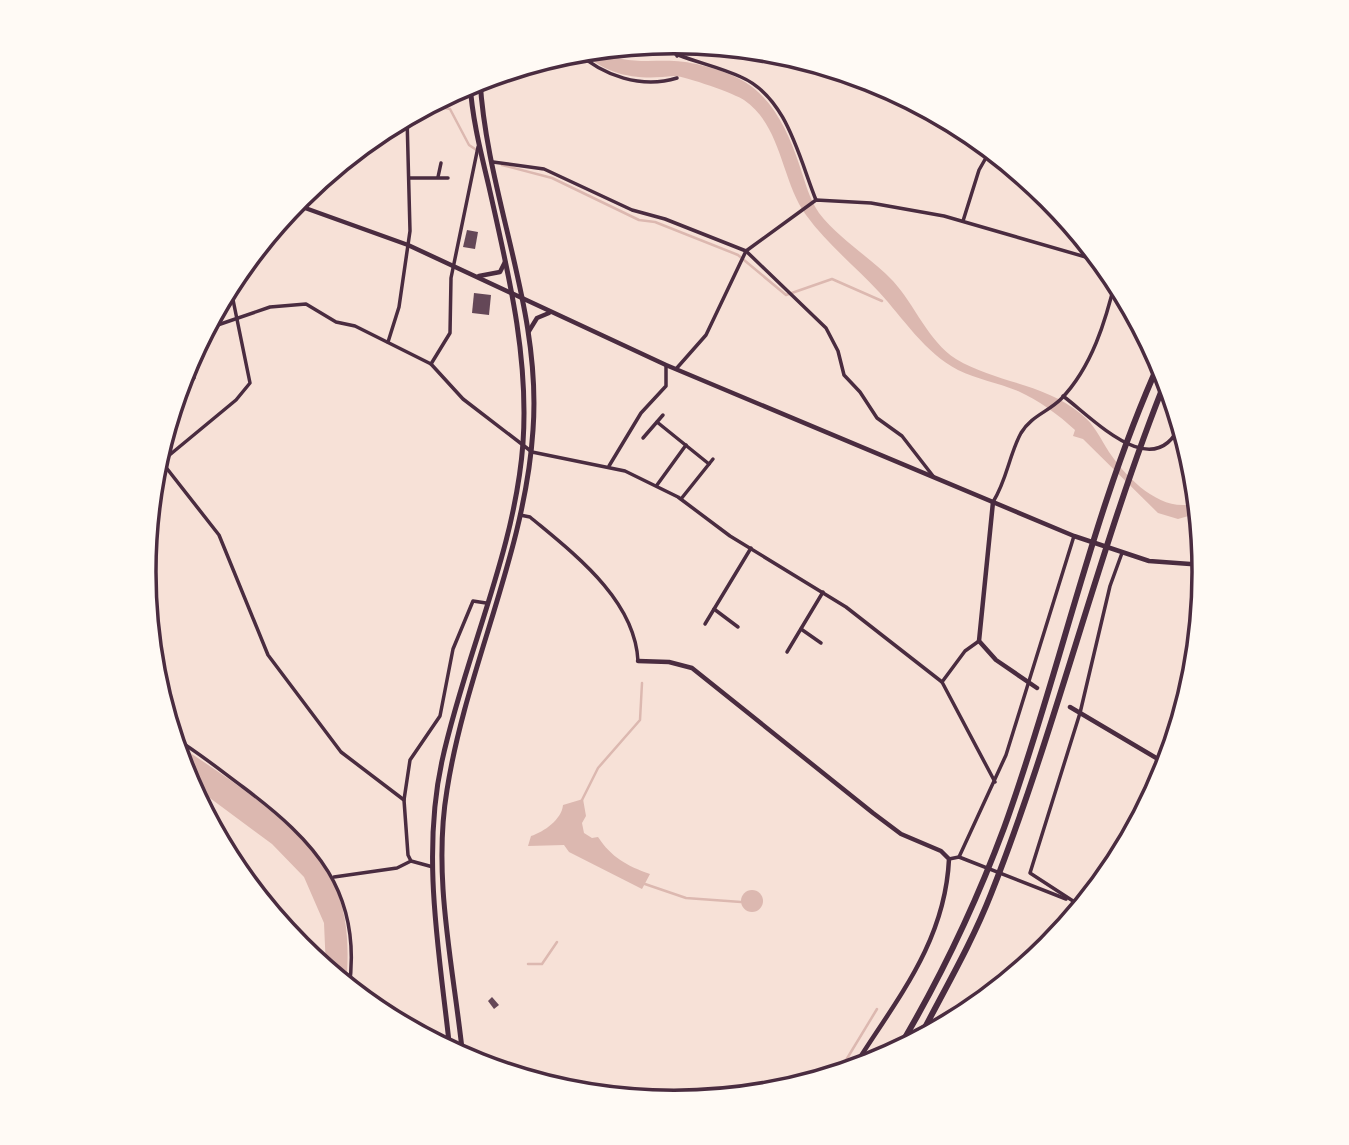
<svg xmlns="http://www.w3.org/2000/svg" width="1349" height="1145" font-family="'Roboto Serif',serif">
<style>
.water{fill:#dcb8b0}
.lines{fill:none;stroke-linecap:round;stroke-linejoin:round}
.stream{stroke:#dcb8b0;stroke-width:2.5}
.building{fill:#644757}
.minor{stroke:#4a2c40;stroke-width:3.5}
.tertiary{stroke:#4a2c40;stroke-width:4.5}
.secondary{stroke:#4a2c40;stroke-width:4.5}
.primary{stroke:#4a2c40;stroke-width:5}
.motorway{stroke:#4a2c40;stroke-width:6}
.rim{fill:none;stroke:#4a2c40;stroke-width:3.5}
</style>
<rect width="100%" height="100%" fill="#f7e1d7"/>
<!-- water -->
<g class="water">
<path d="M599,49C620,65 648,60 674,61C696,62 727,71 745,82C774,100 789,134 799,164C805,181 809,199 819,213C840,240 870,257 893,281C915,305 928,341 956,359C996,383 1044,383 1081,414C1095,425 1100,438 1109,452C1127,479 1164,516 1198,502L1199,513L1178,519L1158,513L1083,439L1073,436L1075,430C1059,415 1038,400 1018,391C998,383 977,379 958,370C925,353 903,318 879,292C855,266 827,244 806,215C781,180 782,126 744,100C736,94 682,75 674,76C639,80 608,77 581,51Z"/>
<path d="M174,742C227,778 306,826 334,885C349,915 349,953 346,986L326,969L324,923L304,877L272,844L187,781Z"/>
<path d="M583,799L586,816L582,823L584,833L592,838L598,837C611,857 627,866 650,874L642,889L569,852L564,845L528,846L531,836C544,832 562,819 563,805Z"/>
<circle cx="752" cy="901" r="11"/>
</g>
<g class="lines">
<!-- stream -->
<g class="stream">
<polyline points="429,105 450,109 469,145 478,151"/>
<polyline points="502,165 552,178 639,220 655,222 738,255 786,295 832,279 882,301"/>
<polyline points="582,800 598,768 640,720 642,683"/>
<polyline points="642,883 686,898 741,902"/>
<polyline points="528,964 542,964 557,942"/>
<polyline points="837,1075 877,1009"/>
</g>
</g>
<!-- building -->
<g class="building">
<polygon points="467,230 478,232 475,249 463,247"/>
<polygon points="474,293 491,295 489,315 472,313"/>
<polygon points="492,997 499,1005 494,1009 488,1001"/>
</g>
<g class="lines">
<!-- minor -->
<g class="minor">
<path d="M655,44C682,60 713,64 741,77C787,97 799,158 816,200"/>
<path d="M577,52C603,76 642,89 677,78"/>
<polyline points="677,56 686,43"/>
<polyline points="493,162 544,169 632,210 665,219 746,251 826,328 838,351 844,375 860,392 877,418 902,436 933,476"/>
<polyline points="438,177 441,163"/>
<polyline points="409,178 448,178"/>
<polyline points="963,221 979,170 991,149"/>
<polyline points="206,329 270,307 306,304 336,322 355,326 431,364 463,399 532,452 625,471 678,497 730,536 846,607 942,682 995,782"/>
<polyline points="388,342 399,307 410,231 407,117"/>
<polyline points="431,364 450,333 451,278 478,147"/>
<polyline points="676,369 706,335 746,251 816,200 871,203 944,216 1103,262"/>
<path d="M1063,396C1094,419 1155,486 1181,423"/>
<polyline points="175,402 194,378 188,363"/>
<polyline points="657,422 709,464"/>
<polyline points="643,438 663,415"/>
<polyline points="161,461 219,535 268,655 341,752 404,800 408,855 411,861 433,867"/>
<polyline points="609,466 641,413 666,386 666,365"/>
<polyline points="155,467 236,400 250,383 230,285"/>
<polyline points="657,485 686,445"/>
<polyline points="681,499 713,459"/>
<path d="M993,502C1007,480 1009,455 1021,433C1031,416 1048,412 1061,399C1092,367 1106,320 1116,278"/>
<path d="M520,515L530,517C573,553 635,599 638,661"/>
<polyline points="714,609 738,627"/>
<polyline points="705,624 751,548"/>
<polyline points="801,629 821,643"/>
<polyline points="787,652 823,592"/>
<polyline points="942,682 965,651 979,641"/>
<path d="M173,737C198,752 220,770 243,787C315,841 363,892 349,989"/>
<polyline points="404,800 410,760 440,716 453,649 473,601 486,603"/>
<polyline points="959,857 1006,755 1074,536"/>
<polyline points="949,859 959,857 1066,899"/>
<polyline points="334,877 397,868 411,861"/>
<polyline points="1073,901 1030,873 1080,713 1110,586 1122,553"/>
<polyline points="1073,902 1085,905"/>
</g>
<!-- tertiary -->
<g class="tertiary">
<polyline points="993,502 979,641 996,660 1037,688"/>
<path d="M638,661L669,662L692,668L873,813L901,834L941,851L949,859C945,944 895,1001 852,1070"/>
<polyline points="1070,707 1168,765"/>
</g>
<!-- secondary -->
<g class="secondary">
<polyline points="294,204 408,245 666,365 1074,536 1149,561 1204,565"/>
<polyline points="479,276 500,272 505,262"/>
<polyline points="529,331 537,318 549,313"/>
</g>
<!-- primary -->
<g class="primary">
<path d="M450,1051C440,956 421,857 442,761C465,655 515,552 523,443C529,356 508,272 489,187C481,153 472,118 470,83"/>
<path d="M463,1058C454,969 432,879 447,790C466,668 525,554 533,430C542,309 487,198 480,80"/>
</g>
<!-- motorway -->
<g class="motorway">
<path d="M918,1041C943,992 971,945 991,894C1058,724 1099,546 1167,377"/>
<path d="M896,1053C939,981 975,906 1004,828C1060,674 1092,511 1160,361"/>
</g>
</g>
<!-- crop -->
<path d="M0 0H1349V1145H0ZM156 572a518 518 0 1 1 1036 0a518 518 0 1 1-1036 0Z" fill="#fffaf5" fill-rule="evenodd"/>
<path class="rim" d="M156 572a518 518 0 1 1 1036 0a518 518 0 1 1-1036 0Z"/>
</svg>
